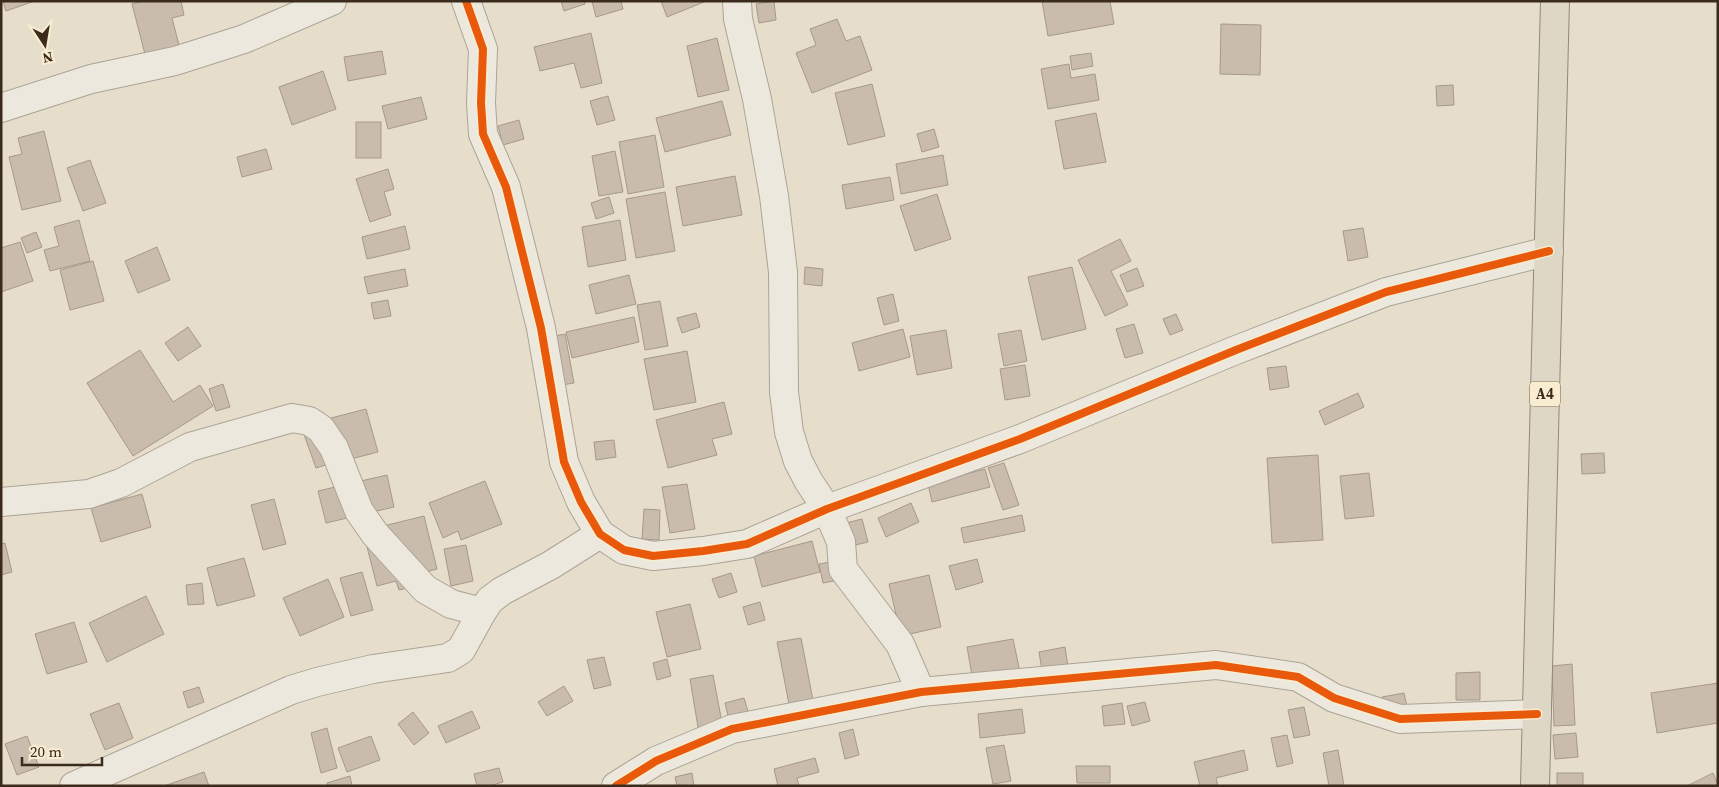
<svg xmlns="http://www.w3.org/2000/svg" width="1719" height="787" font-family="'Source Serif 4',serif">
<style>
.building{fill:#cabcac;stroke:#a6998a}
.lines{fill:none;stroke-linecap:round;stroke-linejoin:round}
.minor-casing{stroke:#aba395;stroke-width:30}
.trunk-casing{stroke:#90887b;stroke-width:30}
.minor{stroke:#ede8de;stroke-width:28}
.trunk{stroke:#dfd7c5;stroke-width:28}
.cycleway-casing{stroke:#f8edd0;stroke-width:11}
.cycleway{stroke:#e8590c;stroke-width:8}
.labels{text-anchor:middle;stroke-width:4.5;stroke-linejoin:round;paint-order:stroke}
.shield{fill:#f8edd0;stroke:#736552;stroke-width:1}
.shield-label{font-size:15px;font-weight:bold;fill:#3a2b1c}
</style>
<rect width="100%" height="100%" fill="#e6decb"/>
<!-- building -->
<g class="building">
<polygon points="3,1 35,1 6,11"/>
<polygon points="142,1 181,1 184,15 172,18 180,49 146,58 132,4"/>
<polygon points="561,1 584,1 585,4 564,11"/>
<polygon points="592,1 621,1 623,9 596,17"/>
<polygon points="661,1 704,1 704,2 667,17"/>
<polygon points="774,1 776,20 759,23 756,4"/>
<polygon points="1042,1 1110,1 1114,24 1048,36"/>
<polygon points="837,19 846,41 860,36 872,70 812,93 796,53 816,45 810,29"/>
<polygon points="1221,24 1261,25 1260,75 1220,74"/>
<polygon points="591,33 602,83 581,88 574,63 540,71 534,47"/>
<polygon points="717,38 729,90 698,97 687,46"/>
<polygon points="382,51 386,74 348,81 344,57"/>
<polygon points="1091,53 1093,66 1072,70 1070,56"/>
<polygon points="1069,64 1071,78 1095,74 1099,100 1048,109 1041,69"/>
<polygon points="323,71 336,109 292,125 279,87"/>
<polygon points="872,84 885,136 848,145 835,93"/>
<polygon points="1453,85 1454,105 1437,106 1436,86"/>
<polygon points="608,96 615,120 597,125 590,101"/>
<polygon points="421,97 427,119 388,129 382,106"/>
<polygon points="722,101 731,135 665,152 656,118"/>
<polygon points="1096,113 1106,162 1064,169 1055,121"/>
<polygon points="519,120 524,139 503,145 498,126"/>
<rect x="356" y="122" width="25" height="36"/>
<polygon points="934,129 939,147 922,152 917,134"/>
<polygon points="44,131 61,201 22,210 9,157 22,154 18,138"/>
<polygon points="655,135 664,187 628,194 619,142"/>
<polygon points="266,149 272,169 242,177 237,157"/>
<polygon points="615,151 623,192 599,196 592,156"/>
<polygon points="943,155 948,185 901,194 896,164"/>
<polygon points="90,160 106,203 83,211 67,168"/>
<polygon points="388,169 394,189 384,192 391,215 370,222 356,179"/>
<polygon points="735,176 742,215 683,226 676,187"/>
<polygon points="890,177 894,200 846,209 842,185"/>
<polygon points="665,192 675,251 636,258 626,199"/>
<polygon points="937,194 951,239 915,251 900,206"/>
<polygon points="609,197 614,213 596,219 591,203"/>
<polygon points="79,220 90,261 50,271 44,250 59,246 54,227"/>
<polygon points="620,220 626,260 588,267 582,227"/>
<polygon points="405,226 410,249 367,259 362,237"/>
<polygon points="1363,228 1368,257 1348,261 1343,231"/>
<polygon points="36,232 42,247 27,253 21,238"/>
<polygon points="1120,239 1131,261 1111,271 1128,305 1105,316 1078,260"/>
<polygon points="20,242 33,281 1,292 1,248"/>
<polygon points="157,247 170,280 138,293 125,261"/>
<polygon points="93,261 104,301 70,310 60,270"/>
<polygon points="805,267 823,269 822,286 804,284"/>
<polygon points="1072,267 1086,329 1042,340 1028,277"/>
<polygon points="1137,268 1144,286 1127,292 1120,275"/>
<polygon points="405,269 408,286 368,294 364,277"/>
<polygon points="629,275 636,304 596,314 589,285"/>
<polygon points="893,294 899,321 884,325 877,298"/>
<polygon points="388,300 391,316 374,319 371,303"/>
<polygon points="660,301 668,346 645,350 637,305"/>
<polygon points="696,313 700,327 682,333 677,318"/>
<polygon points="1176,314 1183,330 1170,335 1163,319"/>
<polygon points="634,317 639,342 572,358 566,332"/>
<polygon points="1134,324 1143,353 1125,358 1116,329"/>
<polygon points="188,327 201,346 178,361 165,343"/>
<polygon points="903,329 910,357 859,371 852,343"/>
<polygon points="946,330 952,368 917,375 910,336"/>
<polygon points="1021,330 1027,361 1004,366 998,334"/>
<polygon points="565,334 574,383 549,387 540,339"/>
<polygon points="140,350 173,402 200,385 213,406 133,456 87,383"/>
<polygon points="687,351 696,402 654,410 644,359"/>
<polygon points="1025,365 1030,396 1005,400 1000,369"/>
<polygon points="1286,366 1289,387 1270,390 1267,368"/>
<polygon points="223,384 230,407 216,411 209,389"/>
<polygon points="1358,393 1364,407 1325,425 1319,411"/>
<polygon points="724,402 732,434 712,439 717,455 668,468 656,420"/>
<polygon points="366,409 378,452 343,461 331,418"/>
<polygon points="318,423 332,463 316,468 302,429"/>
<polygon points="614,440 616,457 596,460 594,442"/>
<polygon points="1604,453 1605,473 1582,474 1581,454"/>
<polygon points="1318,455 1323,540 1272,543 1267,458"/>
<polygon points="1004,463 1019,505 1003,510 988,468"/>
<polygon points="985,469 990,487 932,502 928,484"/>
<polygon points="1369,473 1374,516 1345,519 1340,476"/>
<polygon points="387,475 394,507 326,523 318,491"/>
<polygon points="485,481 502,524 461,540 458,531 443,538 429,503"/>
<polygon points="687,484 695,529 670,533 662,487"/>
<polygon points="142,494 151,527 101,542 91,508"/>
<polygon points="274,499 286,544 263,550 251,505"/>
<polygon points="911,503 919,522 886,537 878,518"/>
<polygon points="644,509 660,510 659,540 642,539"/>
<polygon points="1022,515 1025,531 964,543 961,528"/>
<polygon points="424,516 437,569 418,574 421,585 399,590 396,581 377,586 363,531"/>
<polygon points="862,519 868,542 847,547 842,524"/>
<polygon points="812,541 820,572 762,587 754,556"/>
<polygon points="5,543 12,572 1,575 1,544"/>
<polygon points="466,545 473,581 451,586 444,549"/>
<polygon points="244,558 255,596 217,606 207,568"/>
<polygon points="852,558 856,577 823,583 819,564"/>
<polygon points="977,559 983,582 956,590 949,566"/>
<polygon points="362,572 373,610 351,616 340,578"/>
<polygon points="731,573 737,592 719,598 712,579"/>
<polygon points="929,575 941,627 901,636 889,584"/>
<polygon points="328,579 344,617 300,636 283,598"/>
<polygon points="202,583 204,604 188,605 186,585"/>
<polygon points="146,596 164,634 107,662 89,623"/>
<polygon points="760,602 765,620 748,625 743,607"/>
<polygon points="690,604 701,649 667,657 656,612"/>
<polygon points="74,622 87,662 47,674 35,634"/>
<polygon points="801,638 813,700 789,704 777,642"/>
<polygon points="1013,639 1020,672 973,681 967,647"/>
<polygon points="1065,647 1068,667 1042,671 1039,652"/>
<polygon points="604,657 611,685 594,689 587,660"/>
<polygon points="667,659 671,676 657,680 653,663"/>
<polygon points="1572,664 1575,725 1554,726 1552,666"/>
<polygon points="1480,672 1480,700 1456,700 1456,673"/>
<polygon points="713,675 723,728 699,733 690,679"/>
<polygon points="1718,683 1718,723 1657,733 1651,693"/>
<polygon points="564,686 573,701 547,716 538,702"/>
<polygon points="199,687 204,702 188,708 183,692"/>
<polygon points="1404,693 1408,711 1386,715 1382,697"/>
<polygon points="744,698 749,715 729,720 725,703"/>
<polygon points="1145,702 1150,721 1132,726 1127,706"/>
<polygon points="119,703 133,738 105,750 90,714"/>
<polygon points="1122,703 1125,724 1104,726 1102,706"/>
<polygon points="1304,707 1310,735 1294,738 1288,710"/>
<polygon points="1022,709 1025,733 980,738 978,714"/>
<polygon points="472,711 480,728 446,743 438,726"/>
<polygon points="413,712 429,733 414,745 398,724"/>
<polygon points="327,728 337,768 321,773 311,733"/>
<polygon points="853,729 859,755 845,759 839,733"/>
<polygon points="1576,733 1578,757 1555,759 1553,735"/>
<polygon points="1287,735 1293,763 1277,767 1271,738"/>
<polygon points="27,736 39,767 17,775 5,744"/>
<polygon points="371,736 380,760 347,772 338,748"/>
<polygon points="1004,745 1011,781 993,784 986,748"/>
<polygon points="1244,750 1248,770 1216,778 1218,786 1200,786 1194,762"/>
<polygon points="1338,750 1344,786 1329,786 1323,753"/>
<polygon points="815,758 819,772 797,778 799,786 778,786 774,769"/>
<polygon points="1076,766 1110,766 1110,783 1077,783"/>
<polygon points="499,768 503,782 489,786 477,786 474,774"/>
<polygon points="204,772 209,786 164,786"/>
<polygon points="692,773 694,786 677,786 675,777"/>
<rect x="1557" y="773" width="26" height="13"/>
<polygon points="1713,773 1718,784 1714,786 1687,786"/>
<polygon points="350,776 352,786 328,786 327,783"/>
</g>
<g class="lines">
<!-- minor casing -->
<g class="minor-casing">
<g id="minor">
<polyline points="466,1 483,49 481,103 483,134 506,187 541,328 564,462 581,502 600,534 624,550 653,556 703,551 747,544 827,509 1020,439 1236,350 1386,292 1549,251"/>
<polyline points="737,1 738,19 757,99 774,196 783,272 784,392 789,432 798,461 809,482 827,509 841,542 843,569 900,644 921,692"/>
<polyline points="1,108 91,79 175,61 244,39 332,1"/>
<polyline points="1,502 89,494 121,483 190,447 292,418 309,421 321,429 334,448 359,511 375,534 425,589 451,604 482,612"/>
<polyline points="74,786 291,690 317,682 373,669 448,658 461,650 482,612 490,600 502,591 551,565 600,534"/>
<polyline points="616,786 656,761 732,729 921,692 1216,665 1298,677 1334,698 1400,719 1537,714"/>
</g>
</g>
<!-- trunk casing -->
<g class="trunk-casing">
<polyline id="trunk" points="1535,786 1555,1"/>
</g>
<!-- minor -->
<use href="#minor" class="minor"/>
<!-- trunk -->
<use href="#trunk" class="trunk"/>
<!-- cycleway casing -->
<g class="cycleway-casing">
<g id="cycleway">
<polyline points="466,1 483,49 481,103 483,134 506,187 541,328 564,462 581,502 600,534 624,550 653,556 703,551 747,544 827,509 1020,439 1236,350 1386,292 1549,251"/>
<polyline points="616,786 656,761 732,729 921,692 1216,665 1298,677 1334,698 1400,719 1537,714"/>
</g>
</g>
<!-- cycleway -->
<use href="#cycleway" class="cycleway"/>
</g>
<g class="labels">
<!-- shield labels -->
<rect class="shield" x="1530" y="381.5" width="30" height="25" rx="4"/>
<g class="shield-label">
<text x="1545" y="399">A4</text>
</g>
</g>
<!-- border -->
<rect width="1719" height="787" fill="none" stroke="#3a2b1c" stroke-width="5"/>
<!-- north arrow -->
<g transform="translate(45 45) rotate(168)" stroke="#f8edd0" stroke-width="4" paint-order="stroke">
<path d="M0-4L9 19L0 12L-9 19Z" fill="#3a2b1c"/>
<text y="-8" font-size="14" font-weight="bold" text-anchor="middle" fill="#3a2b1c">N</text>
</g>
<!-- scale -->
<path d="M22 757v8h80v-8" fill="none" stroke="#3a2b1c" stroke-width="2.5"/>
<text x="30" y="757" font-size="15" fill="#3a2b1c" stroke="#f8edd0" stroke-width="4" paint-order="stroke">20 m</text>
</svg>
